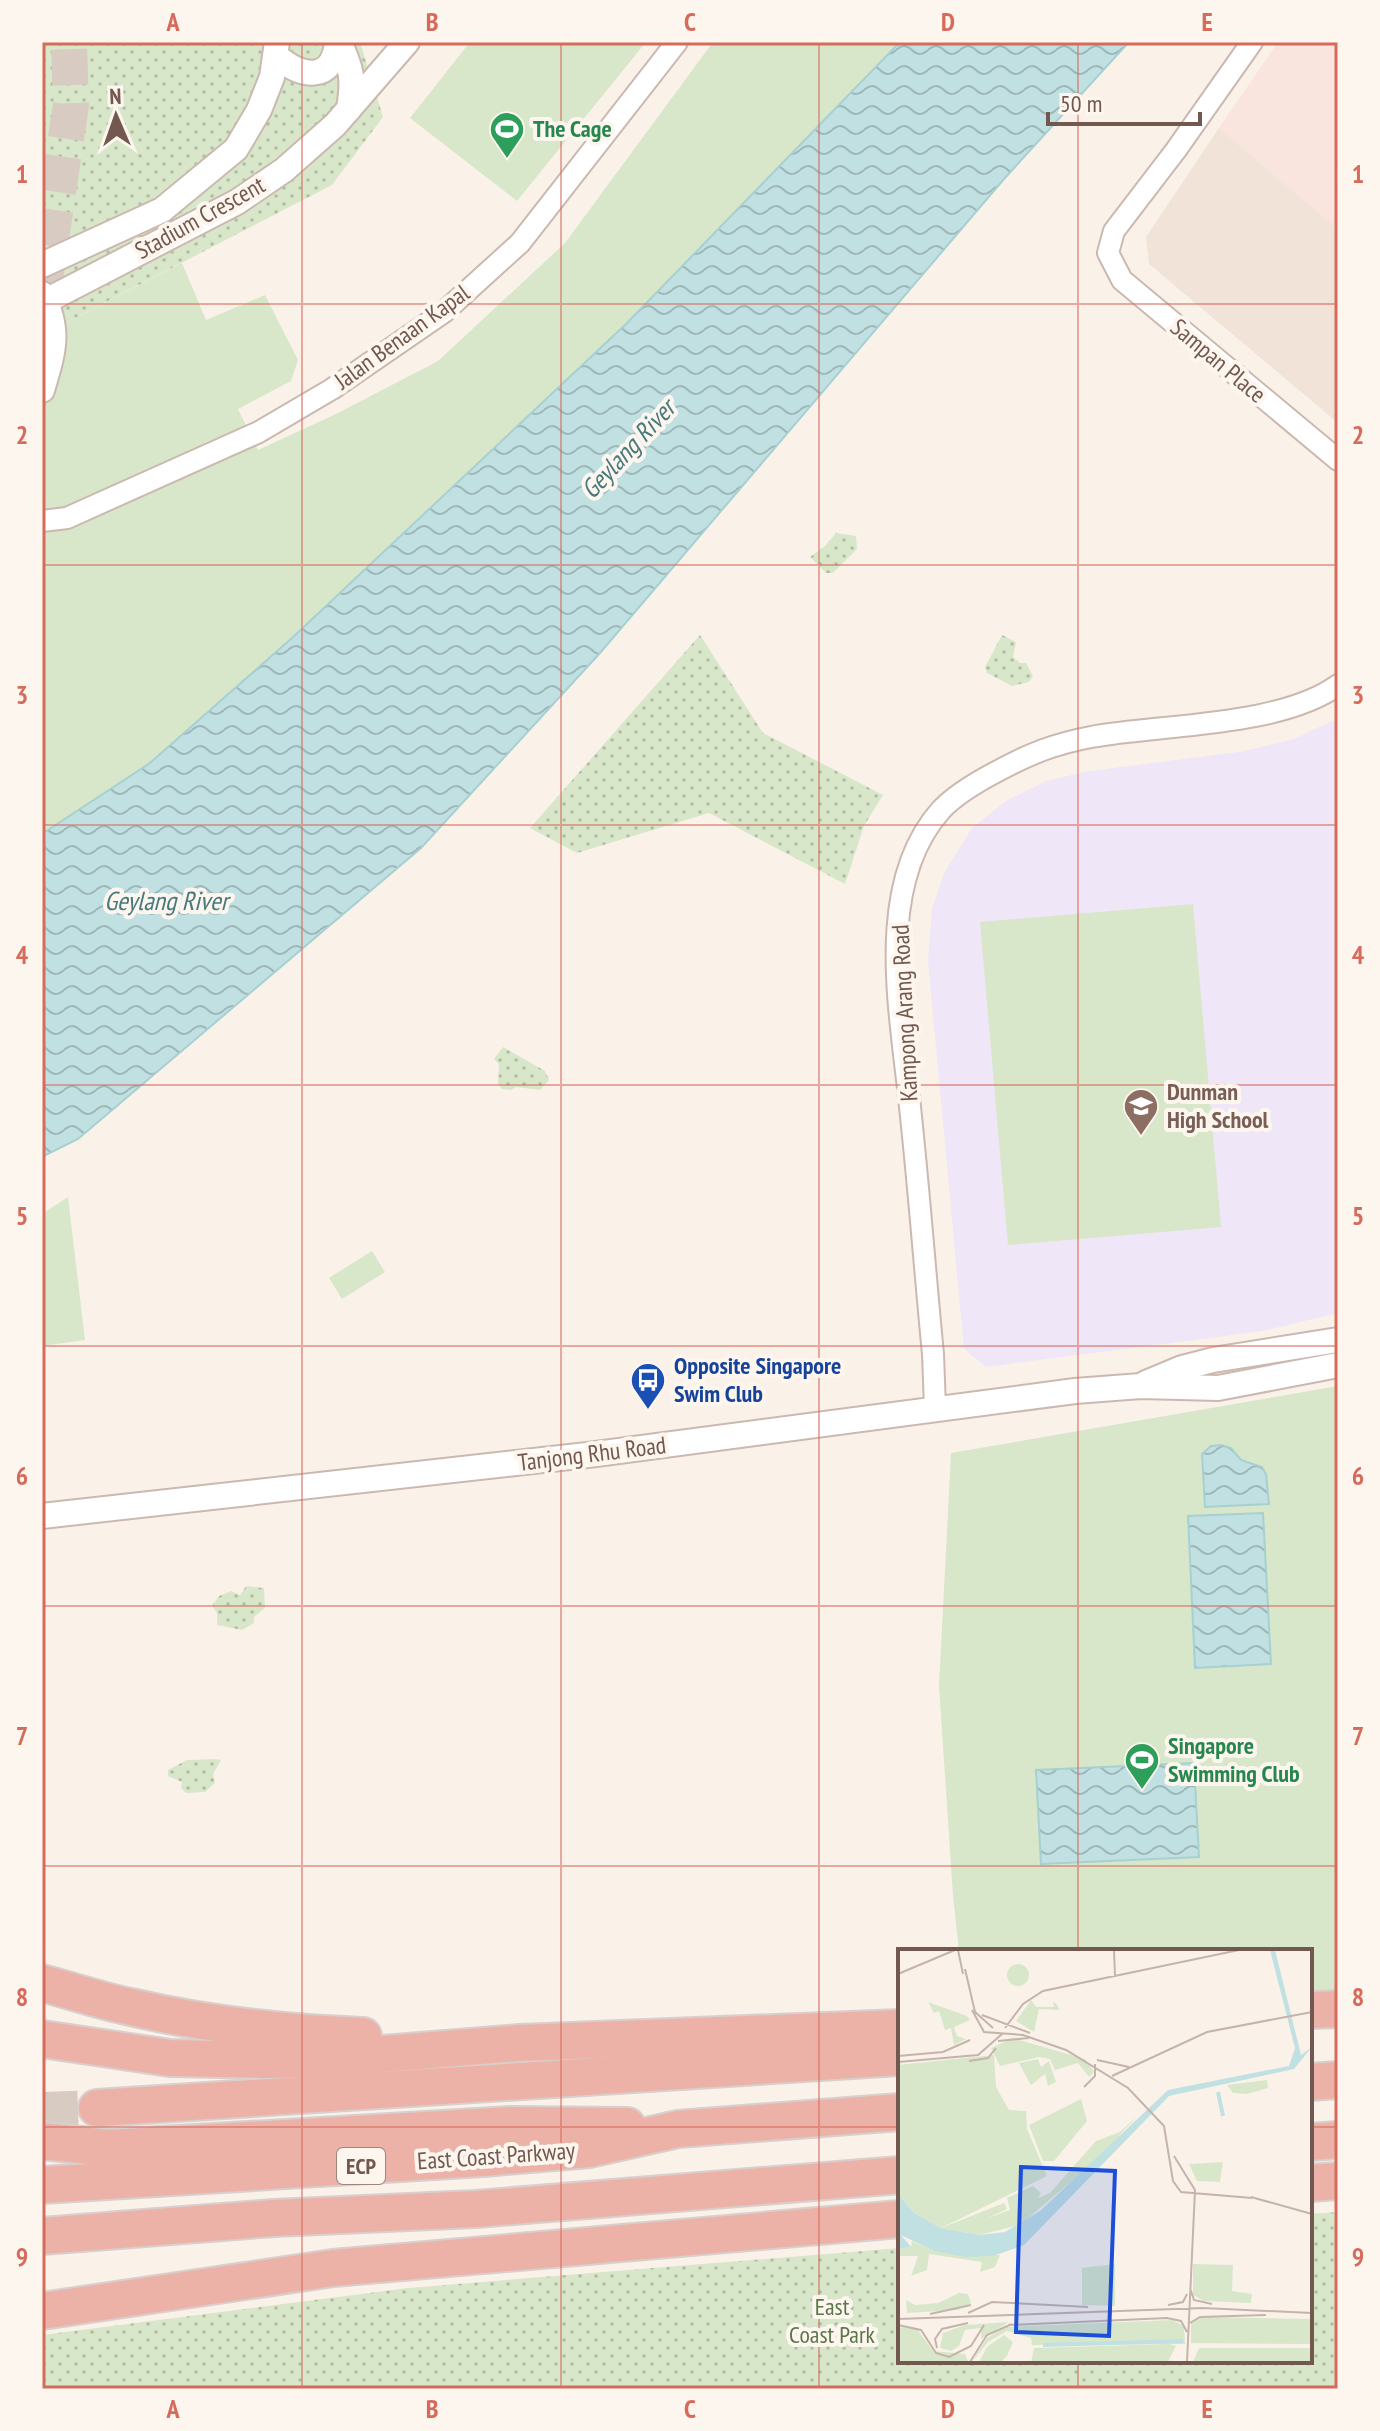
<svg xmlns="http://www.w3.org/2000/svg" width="1380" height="2431" font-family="'PT Sans Narrow',sans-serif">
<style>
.residential{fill:#f1e3d8}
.commercial{fill:#f9e4de}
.education{fill:#efe6f7}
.green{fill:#d8e7c9}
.park{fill:url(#park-dots)}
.water{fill:url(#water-waves);stroke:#a7d0d2;stroke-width:2}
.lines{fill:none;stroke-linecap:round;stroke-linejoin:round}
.motorway-tunnel{stroke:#d8ccc2;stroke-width:36;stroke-dasharray:36 18;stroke-linecap:butt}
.minor-casing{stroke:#cbb9b0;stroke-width:24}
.tertiary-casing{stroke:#cbb9b0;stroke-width:28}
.motorway-casing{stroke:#d8d0ce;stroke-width:40}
.minor{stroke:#fff;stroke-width:20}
.tertiary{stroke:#fff;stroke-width:24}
.motorway{stroke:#edb2a7;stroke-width:36}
.grid{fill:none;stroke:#d66b5c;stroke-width:2;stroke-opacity:0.55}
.labels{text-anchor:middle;stroke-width:8;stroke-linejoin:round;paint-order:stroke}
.shield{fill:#fdf6ef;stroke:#9c877f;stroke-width:2}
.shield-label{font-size:22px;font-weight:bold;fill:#72584f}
.leisure-label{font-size:24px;font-weight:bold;fill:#27864d;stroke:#fdf6ef;text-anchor:start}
.street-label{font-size:24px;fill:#72584f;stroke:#fdf6ef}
.education-label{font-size:24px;font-weight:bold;fill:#785e54;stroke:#fdf6ef;text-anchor:start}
.transit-label{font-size:24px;font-weight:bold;fill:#164399;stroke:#fdf6ef;text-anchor:start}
.park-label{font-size:24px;fill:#5b7749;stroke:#fdf6ef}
.water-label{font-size:26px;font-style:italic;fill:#48797c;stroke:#fdf6ef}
.inset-river{fill:none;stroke:#c0e0e2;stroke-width:4}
.inset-road{fill:none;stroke:#c4b4ab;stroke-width:2}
.view{fill:#1d4ed8;fill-opacity:0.15;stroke:#1d4ed8;stroke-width:4}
.inset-edge{fill:none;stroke:#72584f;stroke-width:4}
.neatline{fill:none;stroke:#d66b5c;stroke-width:3}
.grid-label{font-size:26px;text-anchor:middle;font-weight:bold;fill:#d66b5c}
</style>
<defs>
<pattern id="park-dots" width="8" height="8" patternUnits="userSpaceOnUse" patternTransform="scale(2)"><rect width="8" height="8" fill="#d8e7c9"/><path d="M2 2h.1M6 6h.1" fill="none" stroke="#b4bea6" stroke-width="1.8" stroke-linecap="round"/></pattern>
<pattern id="water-waves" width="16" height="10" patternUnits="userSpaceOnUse" patternTransform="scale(2)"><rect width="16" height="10" fill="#c0e0e2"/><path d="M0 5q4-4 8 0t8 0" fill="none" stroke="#a0b8ba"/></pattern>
</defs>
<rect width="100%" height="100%" fill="#faf2e9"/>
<!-- residential -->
<polygon class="residential" points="1219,128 1338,229 1338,423 1149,264 1146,237"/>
<!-- commercial -->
<polygon class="commercial" points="1278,42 1338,42 1338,229 1219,128"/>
<!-- education -->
<polygon class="education" points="1338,718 1338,1313 1263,1331 986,1367 964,1349 928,961 932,909 944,873 972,828 1006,801 1046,781 1089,771 1239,752 1294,739"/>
<!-- green -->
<g class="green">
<polygon points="470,42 646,42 517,201 410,118"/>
<polygon points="713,42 900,42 626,324 292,638 150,763 42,834 42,335 182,263 206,320 265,295 298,360 291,381 238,409 258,450 338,413 438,361 565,243"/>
<polygon points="1193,904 1221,1227 1008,1245 980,922"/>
<polygon points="68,1197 85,1340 42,1346 42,1214"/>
<polygon points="372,1251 385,1272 342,1299 329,1278"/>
<polygon points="1338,1386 1338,1995 1310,1995 1310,1951 959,1951 953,1896 939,1686 951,1453"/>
</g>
<!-- park -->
<g class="park">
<polygon points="42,42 360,42 383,117 332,185 42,335"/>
<polygon points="836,533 856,536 857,549 833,573 826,573 810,557 825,546"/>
<polygon points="700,635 763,733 883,795 864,826 845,884 709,813 577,853 530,828"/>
<polygon points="1002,635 1016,642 1013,657 1020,663 1026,663 1033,676 1029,682 1012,686 987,673 985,667"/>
<polygon points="503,1047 545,1071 549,1080 540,1090 516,1087 511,1090 502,1089 498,1084 499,1064 494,1059"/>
<polygon points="246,1586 264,1588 265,1608 254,1617 254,1623 242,1630 217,1625 217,1613 212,1606 219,1596 231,1591 240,1595"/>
<polygon points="216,1759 221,1760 213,1774 215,1783 205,1792 186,1793 181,1788 182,1782 168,1776 168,1770 187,1760"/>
<polygon points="1338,2212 1338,2389 42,2389 42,2335 408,2288 900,2248 900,2361 1310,2361 1310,2214"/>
</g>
<!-- water -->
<g class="water">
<polygon points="900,42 1129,42 1004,179 600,653 421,848 78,1139 42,1157 42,834 150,763 292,638 626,324"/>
<polygon points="1222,1445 1231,1448 1241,1460 1262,1467 1266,1474 1269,1504 1205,1507 1202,1454 1211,1446"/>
<polygon points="1263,1513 1271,1664 1195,1668 1188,1516"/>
<polygon points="1194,1763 1199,1857 1041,1864 1036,1770"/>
</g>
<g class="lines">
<!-- motorway-tunnel -->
<g class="motorway-tunnel">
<polyline points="42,299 71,105 69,42"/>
<polyline points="42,2110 97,2108"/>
</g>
<!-- minor casing -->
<g class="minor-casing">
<g id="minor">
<polyline points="1252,42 1176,150 1114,231 1108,253 1122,280 1338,460"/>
<polyline points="42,521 67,518 259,432 332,389 444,312 520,243 677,42"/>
<path d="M935,1408L933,1354C925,1272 919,1190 910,1107C901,1015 873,886 941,810C956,794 977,782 996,772C1029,754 1054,744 1091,737C1162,724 1280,727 1338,685"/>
</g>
</g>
<!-- tertiary casing -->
<g class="tertiary-casing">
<g id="tertiary">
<path d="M339,42C352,69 354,79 349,109"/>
<path d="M276,56C301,77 333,84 337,42"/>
<polyline points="42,265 162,210 236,149 259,110 272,77 277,42"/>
<path d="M42,294C61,331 53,353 42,390"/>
<polyline points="42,303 237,202 284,170 335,125 407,42"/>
<polyline points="1146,1383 1182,1368 1213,1360 1338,1340"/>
<polyline points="42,1516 596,1454 1075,1391 1141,1386 1218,1388 1338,1365"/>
</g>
</g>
<!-- motorway casing -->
<g class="motorway-casing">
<g id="motorway">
<path d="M42,1983C72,1991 101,2001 131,2007C207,2025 285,2033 363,2036"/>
<polyline points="1310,2010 1338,2009"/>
<polyline points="42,2039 170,2058 268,2060 319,2059 520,2043 900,2028"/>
<polyline points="1310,2082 1338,2080"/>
<polyline points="97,2108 900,2057"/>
<polyline points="42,2141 109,2148 511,2125 627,2126"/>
<polyline points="1310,2142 1338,2140"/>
<polyline points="1310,2183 1338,2181"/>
<polyline points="42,2185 483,2158 589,2149 678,2129 900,2112"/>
<polyline points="42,2236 274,2218 476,2209 900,2175"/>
<polyline points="42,2311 333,2268 900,2219"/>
</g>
</g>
<!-- minor -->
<use href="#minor" class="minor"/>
<!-- tertiary -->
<use href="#tertiary" class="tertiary"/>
<!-- motorway -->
<use href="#motorway" class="motorway"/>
</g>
<!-- grid -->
<path class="grid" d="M302,42V2389M561,42V2389M819,42V2389M1078,42V1951M42,304H1338M42,565H1338M42,825H1338M42,1085H1338M42,1346H1338M42,1606H1338M42,1866H1338M42,2127H900M1310,2127H1338M1078,2361V2389"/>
<!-- icons -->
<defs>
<g id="stadium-pin" transform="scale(1.8)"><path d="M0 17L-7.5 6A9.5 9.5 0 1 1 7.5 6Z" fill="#2e9e5b" stroke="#fdf6ef"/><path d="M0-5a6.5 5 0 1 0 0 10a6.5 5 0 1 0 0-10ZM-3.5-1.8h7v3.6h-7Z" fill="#fff"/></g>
<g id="school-pin" transform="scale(1.8)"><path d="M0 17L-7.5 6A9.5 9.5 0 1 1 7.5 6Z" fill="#8d6e63" stroke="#fdf6ef"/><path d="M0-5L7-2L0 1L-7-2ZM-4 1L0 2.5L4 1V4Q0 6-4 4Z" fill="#fff"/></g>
<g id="bus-pin" transform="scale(1.8)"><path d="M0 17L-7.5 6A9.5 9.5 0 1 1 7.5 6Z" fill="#1a4fb4" stroke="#fdf6ef"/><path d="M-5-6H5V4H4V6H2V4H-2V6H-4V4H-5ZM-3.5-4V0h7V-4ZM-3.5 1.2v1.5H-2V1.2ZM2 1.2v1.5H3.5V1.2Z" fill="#fff"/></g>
</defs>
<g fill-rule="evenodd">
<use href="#stadium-pin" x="507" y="129"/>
<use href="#school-pin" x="1141" y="1106"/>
<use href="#bus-pin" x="648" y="1380"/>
<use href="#stadium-pin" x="1142" y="1760"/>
</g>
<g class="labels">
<!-- shield labels -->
<rect class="shield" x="337" y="2148" width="48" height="36" rx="6"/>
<g class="shield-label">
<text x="361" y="2174">ECP</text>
</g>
<!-- leisure labels -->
<g class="leisure-label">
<text x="533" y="137">The Cage</text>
<text x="1168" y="1754">Singapore<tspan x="1168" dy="28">Swimming Club</tspan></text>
</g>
<!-- street labels -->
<g class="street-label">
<text transform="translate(200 218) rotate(-29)" y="8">Stadium Crescent</text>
<text transform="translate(402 337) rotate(-36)" y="8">Jalan Benaan Kapal</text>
<text transform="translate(1218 361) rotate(40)" y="8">Sampan Place</text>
<text transform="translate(905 1013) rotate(-93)" y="8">Kampong Arang Road</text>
<text transform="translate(592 1454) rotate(-7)" y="8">Tanjong Rhu Road</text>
<text transform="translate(496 2156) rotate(-4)" y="8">East Coast Parkway</text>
</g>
<!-- education labels -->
<g class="education-label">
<text x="1167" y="1100">Dunman<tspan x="1167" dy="28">High School</tspan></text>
</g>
<!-- transit labels -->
<g class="transit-label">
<text x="674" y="1374">Opposite Singapore<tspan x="674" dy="28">Swim Club</tspan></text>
</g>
<!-- park labels -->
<g class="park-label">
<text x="832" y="2315">East<tspan x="832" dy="28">Coast Park</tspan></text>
</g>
<!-- water labels -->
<g class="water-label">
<text transform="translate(628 449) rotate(-47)" y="9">Geylang River</text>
<text x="166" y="910">Geylang River</text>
</g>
</g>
<!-- overview -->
<g transform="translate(898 1949)">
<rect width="414" height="414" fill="#faf2e9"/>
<path d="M109 26a11 11 0 1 1 22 0a11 11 0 1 1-22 0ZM133,51L138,58H156L155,52L160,57L161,61L141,60L136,83L118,72ZM30,53L69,67L72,71L56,78L59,87L68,90L56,96L53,79L47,81L41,62L36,64ZM115,89L187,110L196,123L191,128L180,114L157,121L152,110L141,108L102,117L93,99ZM140,110L143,118L151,112L158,133L150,137L147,125L133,136L121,114ZM369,131L370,139L349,145L335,144L329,136ZM183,150L189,172L156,212H145L131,176ZM239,167L203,207L122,276L81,286L43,279L106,254L109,260L90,269L112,261L109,249L135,237L143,244L140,249L152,244L198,192L222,183ZM325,213L322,233L299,232L291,215ZM14,292L36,302L102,306L97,318L82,323L84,313L31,305L29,321L13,327L20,307H0V300L13,298ZM217,315V357L184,356V319ZM61,344L70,345L73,354L60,361L9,364L8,351L17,356L40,354ZM106,386L115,393L109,407L103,413H81L89,398Z" fill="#d8e7c9"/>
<path d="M111,373L83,390V379L67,381L61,397L53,402L42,399L45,384L67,376ZM271,395L278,397L270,413H133L136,399ZM301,399H414V413H295Z" fill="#d8e7c9"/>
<path d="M96,106L98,138L111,161L128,162L129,180L149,227L43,279L16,264L0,245V116ZM295,315L335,316L334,342L354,345L353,354L306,352L295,346ZM304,368L414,370V395L293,394V374ZM274,371L286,377L287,395L134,396L133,389L109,382L90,393L74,413L89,389L108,378ZM0,378L19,380L35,402L67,405L70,413H1Z" fill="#d8e7c9"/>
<path d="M372,1H377L403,106L414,98L396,120L271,147L126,296L95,307L68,308L36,302L3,286L13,298L0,300V245L16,264L43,279L81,286L107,283L142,262L270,141L391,117L397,99Z" fill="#c0e0e2"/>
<path class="inset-river" d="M320,143L325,167M145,396L285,392"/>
<path class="inset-road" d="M60,1L65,25M216,1L217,27M67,20L77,63L95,79M0,25L57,1M74,61L86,83L125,86L168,101L230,139L266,177L275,232L283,243L354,249M84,66L132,84M107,79L125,55L145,42L341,1M100,92L131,89M0,107L45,103L72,91M199,111L231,118M71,112L90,109L98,99M0,113L80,106L104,85M214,127L309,83L414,63M186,138L197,127V115M276,207L297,241L289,413M353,248L414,265M292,339L296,351L314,355M270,356L285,353L289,345M70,364L94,353L190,358M32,365L73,356M0,370L305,359L414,364M292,374L302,368L368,366M0,376L23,381L38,404L51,408L73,397L86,376M110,376L269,369L283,372L289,383M39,399L37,390L44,380L70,374M72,413L89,386L114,375"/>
<path class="view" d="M123,218L217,222L211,387L118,383Z"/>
<rect width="414" height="414" class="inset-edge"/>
</g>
<!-- border -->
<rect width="1380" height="2431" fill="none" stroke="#fdf6ef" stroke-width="88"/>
<!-- north arrow -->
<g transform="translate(116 116) rotate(358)" stroke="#fdf6ef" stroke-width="6" paint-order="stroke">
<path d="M0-6L14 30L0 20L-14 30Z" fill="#72584f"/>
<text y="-12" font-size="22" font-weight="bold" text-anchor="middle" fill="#72584f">N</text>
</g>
<!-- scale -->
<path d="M1048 112v12h152v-12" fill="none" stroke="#72584f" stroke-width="4"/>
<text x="1060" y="112" font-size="24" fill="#72584f" stroke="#fdf6ef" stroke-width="6" paint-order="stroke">50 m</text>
<rect x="44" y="44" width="1292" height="2343" class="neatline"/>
<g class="grid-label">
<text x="173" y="31">A</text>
<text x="432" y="31">B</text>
<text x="690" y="31">C</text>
<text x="948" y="31">D</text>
<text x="1207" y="31">E</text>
<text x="22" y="183">1</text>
<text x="1358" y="183">1</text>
<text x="22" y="444">2</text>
<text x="1358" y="444">2</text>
<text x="22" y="704">3</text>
<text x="1358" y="704">3</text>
<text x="22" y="964">4</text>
<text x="1358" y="964">4</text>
<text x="22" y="1225">5</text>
<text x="1358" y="1225">5</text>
<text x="22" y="1485">6</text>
<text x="1358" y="1485">6</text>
<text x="22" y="1745">7</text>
<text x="1358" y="1745">7</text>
<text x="22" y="2006">8</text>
<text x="1358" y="2006">8</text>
<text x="22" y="2266">9</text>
<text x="1358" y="2266">9</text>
<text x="173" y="2418">A</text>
<text x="432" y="2418">B</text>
<text x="690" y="2418">C</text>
<text x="948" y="2418">D</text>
<text x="1207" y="2418">E</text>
</g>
</svg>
